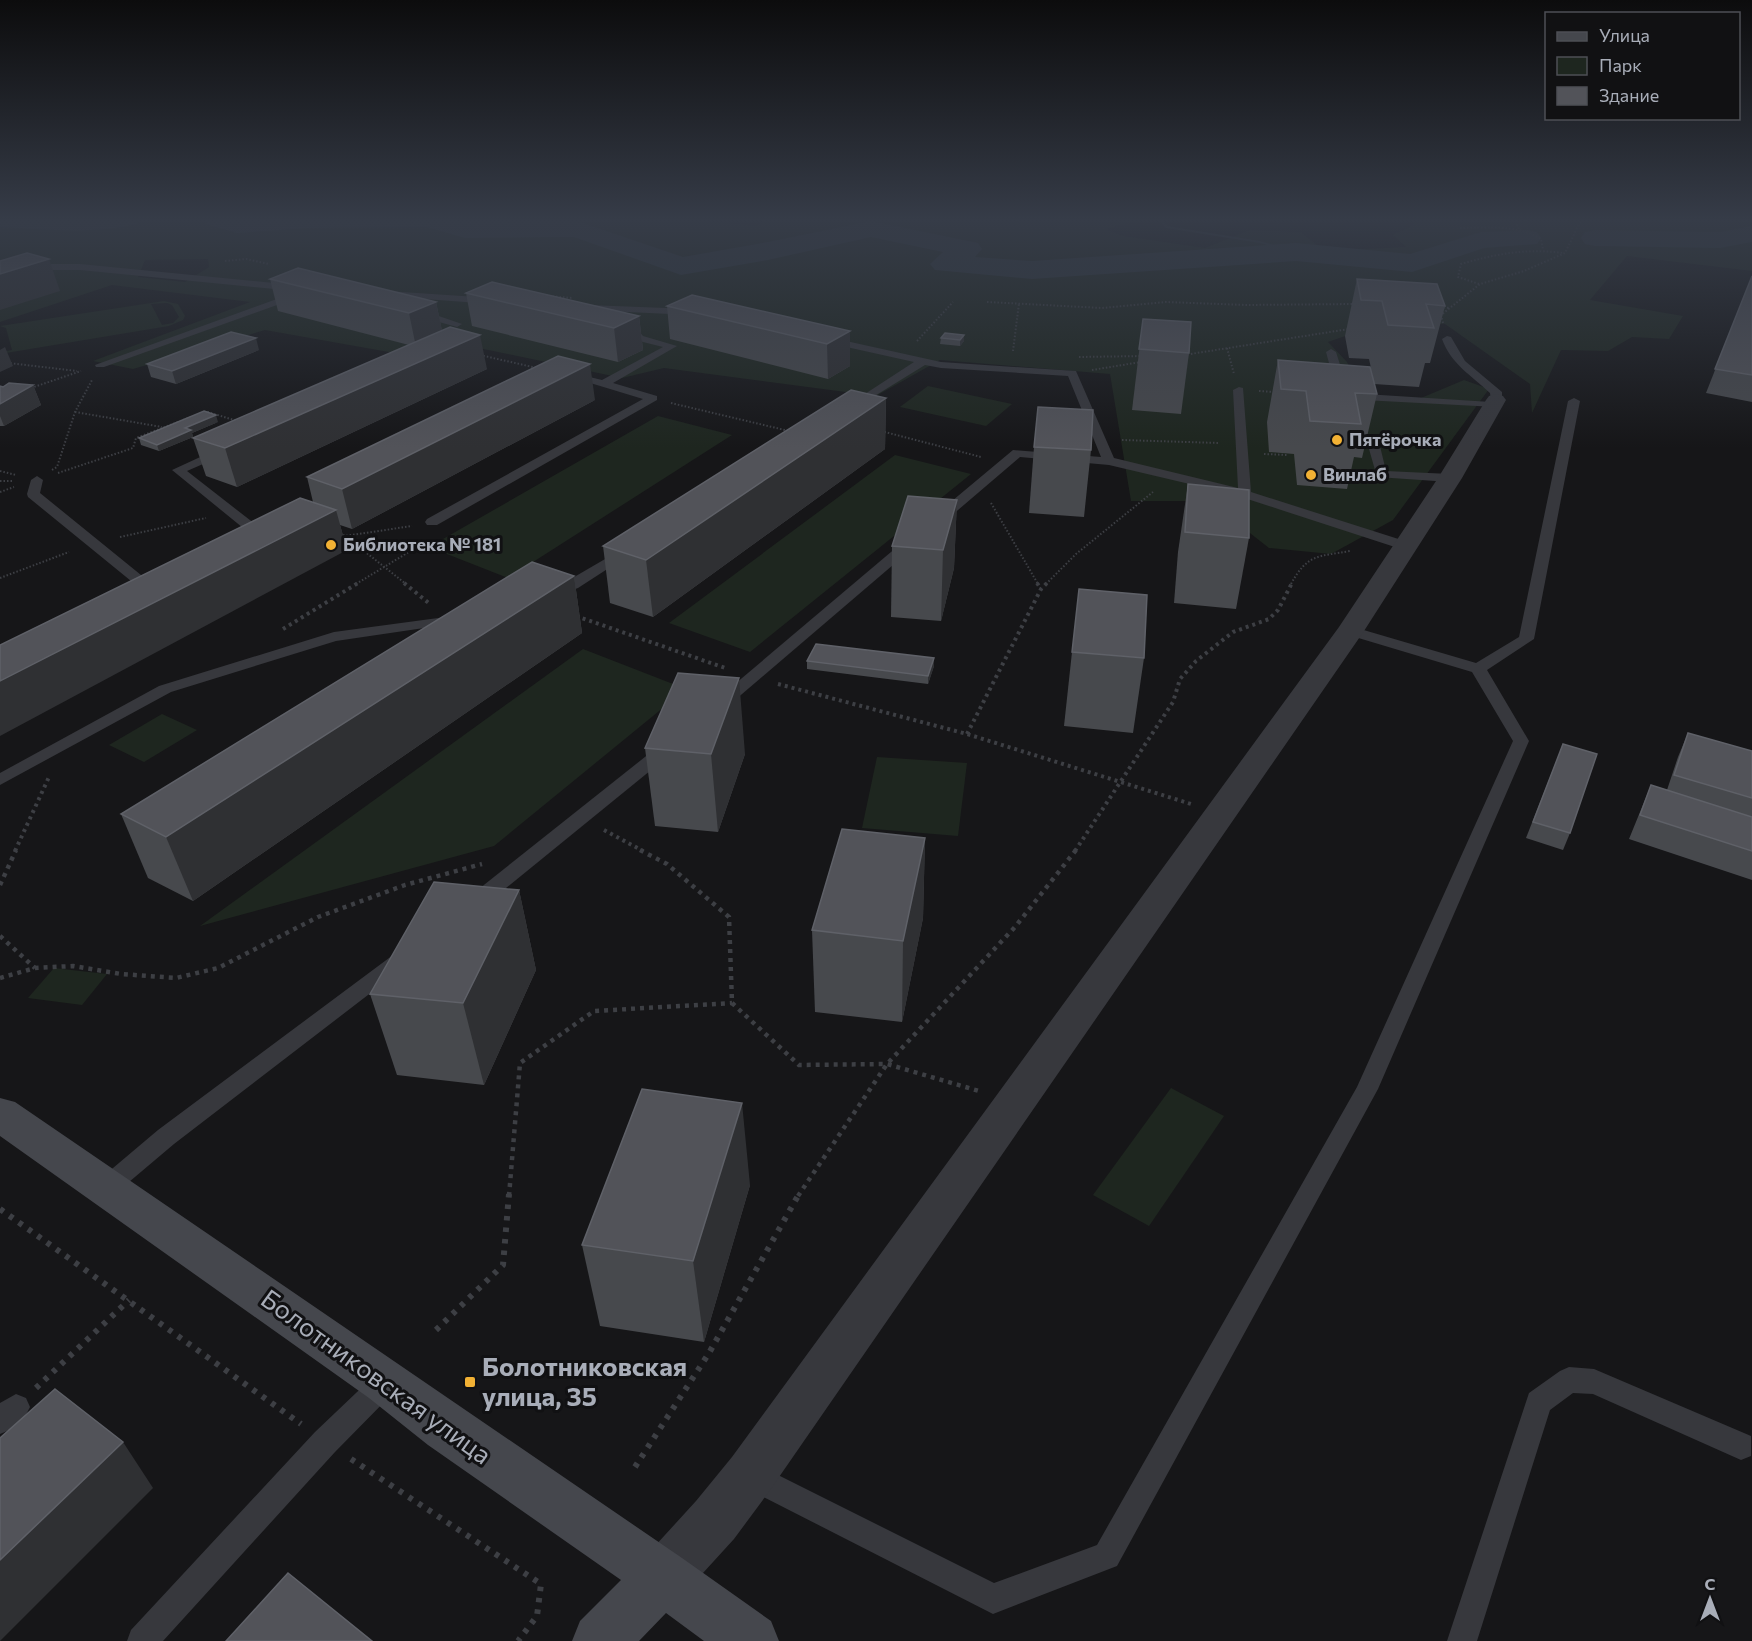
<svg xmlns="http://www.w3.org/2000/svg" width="1752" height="1641" font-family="Commissioner,sans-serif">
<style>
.green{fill:#1e261f;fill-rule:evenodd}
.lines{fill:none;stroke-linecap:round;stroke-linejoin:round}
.stream{fill:#2c353c;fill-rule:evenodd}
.river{fill:#2c353c;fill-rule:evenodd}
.path-far3{stroke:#3d3f44;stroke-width:2;stroke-dasharray:1.5 2;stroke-linecap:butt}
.path-far2{stroke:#3d3f44;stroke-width:4;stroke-dasharray:3 4;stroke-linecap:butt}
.path-far1{stroke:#3d3f44;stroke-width:4.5;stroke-dasharray:4 5;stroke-linecap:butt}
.path{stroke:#3d3f44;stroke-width:6;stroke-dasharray:4.5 7;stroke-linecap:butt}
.lane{fill:#37383d;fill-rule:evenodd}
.street{fill:#37383d;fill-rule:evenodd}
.secondary{fill:#45474d;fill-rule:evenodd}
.wall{fill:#47494d}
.shaded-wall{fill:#2f3033}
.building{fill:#525359;stroke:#5f6168;stroke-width:1.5}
.poi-dot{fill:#f2b134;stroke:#111113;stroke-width:2}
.labels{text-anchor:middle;stroke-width:6;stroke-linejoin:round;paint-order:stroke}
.far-poi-label{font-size:18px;font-weight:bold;fill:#a8adb8;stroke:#111113;text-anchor:start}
.near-poi-label{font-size:26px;font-weight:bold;fill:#a8adb8;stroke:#111113;text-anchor:start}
.near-street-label{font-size:26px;fill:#a8adb8;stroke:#111113}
</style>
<rect width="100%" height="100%" fill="#161618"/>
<!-- green -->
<g class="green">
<path d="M0,218H689L690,220L757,226L768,218H1184L1129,222L1106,229L1123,236L1205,248L1250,230L1301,232L1324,251L1406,247L1393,235L1412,226L1420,218H1752V271L1627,256L1590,300L1683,316L1669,339L1632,337L1608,351L1561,350L1532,413L1530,384L1445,324L1403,321L1374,326L1328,342L1347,362L1365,398H1421L1464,380L1489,389L1393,520L1331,554L1269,548L1209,501H1131L1110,374L940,360L876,396L664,368L622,378L474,347L400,354L265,330L133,369L93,361L250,302L112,285L0,322ZM208,259L209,267L185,282L138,277L145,260Z"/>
<path d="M164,301L178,304L185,316L183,320L169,326L6,353L0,352L12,350L6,328L0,326ZM167,303L172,305L179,317L173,323L162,325L151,304Z"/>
<polygon points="928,386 1012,404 986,426 900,407"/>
<polygon points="658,416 732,435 508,578 429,547"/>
<polygon points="895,455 971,474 750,652 669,623"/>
<polygon points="583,649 686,689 494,846 200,926"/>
<polygon points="162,714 197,730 144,762 109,745"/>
<polygon points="877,757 967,763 958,836 862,828"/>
<polygon points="54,968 107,974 82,1005 28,998"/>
<polygon points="1171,1088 1224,1116 1149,1226 1093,1195"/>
</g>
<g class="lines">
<!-- stream -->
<polygon class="stream" points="1157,218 1161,218 1167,226 1260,241 1298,252 1296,253 1260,243 1166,228"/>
<!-- river -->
<g class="river">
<path d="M0,218H139L136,224C92,235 44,229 0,227Z"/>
<polygon points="203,218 577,221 683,257 768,242 871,221 978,243 982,249 975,257 1032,261 1296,243 1410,254 1481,232 1527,230 1537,232 1541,238 1537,244 1484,248 1412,272 1296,261 1032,279 935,270 930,264 943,252 871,237 768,260 681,275 574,237 465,238 427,227 308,228 237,233 206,224"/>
<polygon points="1752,226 1752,242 1720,248 1595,246 1585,244 1581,238 1585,232 1595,230 1720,232"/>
</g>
<!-- path-far3 -->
<g class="path-far3">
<polyline points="1514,218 1519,229"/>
<path d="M1460,228C1488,228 1516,224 1541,239L1543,249"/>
<polyline points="225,261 246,259 269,264"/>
<path d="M1479,284L1458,277L1461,264C1495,254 1528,248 1563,253"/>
<polyline points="549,296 572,298"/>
<polyline points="987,302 1102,308 1166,302 1246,305 1354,304"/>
<polyline points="1440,307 1450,308"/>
<polyline points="1443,323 1441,315 1480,284 1524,271 1565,253 1582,218"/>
<polyline points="917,341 953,302"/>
<polyline points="1227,348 1234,374"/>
<polyline points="1013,351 1019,303"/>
<polyline points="480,355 537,368"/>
<polyline points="1184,355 1349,329"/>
<polyline points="1079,357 1143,356"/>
<polyline points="0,362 77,371"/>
<polyline points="1092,370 1141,362"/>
<polyline points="31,388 81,371"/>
<polyline points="1259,391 1275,392"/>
<polyline points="671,403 789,431"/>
<polyline points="75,412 162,427"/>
<polyline points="204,413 208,412 237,421"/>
<polyline points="881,431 981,457"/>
<polyline points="1122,440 1219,443"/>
<polyline points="1264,454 1287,455"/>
<polyline points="52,470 57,467 75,412 92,380"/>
<polyline points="0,471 16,475"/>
<polyline points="58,473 133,448 136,438 191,417"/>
<polyline points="0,481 14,481"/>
<polyline points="0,492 14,487"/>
<polyline points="991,503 1038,584"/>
<polyline points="340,533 345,536 412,526"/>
<polyline points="345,536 406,584"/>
<polyline points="120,537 206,518"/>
<polyline points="0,578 69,552"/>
<polyline points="356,584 427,541"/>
<polyline points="1046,584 1076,554 1153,492"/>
<path d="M1291,584C1308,553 1318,557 1350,551"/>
</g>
<!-- path-far2 -->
<g class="path-far2">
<polyline points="404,583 430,604"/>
<polyline points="1037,583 1041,589"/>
<polyline points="576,616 728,669"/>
<polyline points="283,629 358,583"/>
<polyline points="778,684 967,734 1191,804"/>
<polyline points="967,734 1041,589 1047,583"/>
<polyline points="604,830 643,851"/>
<polyline points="15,851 49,777"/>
<polyline points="1075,851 1173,702 1180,679 1196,661 1233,632 1269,619 1278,610 1292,583"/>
</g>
<!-- path-far1 -->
<g class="path-far1">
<polyline points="640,850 667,864 729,917 732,1003 799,1065 887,1064 979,1091"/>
<polyline points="0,885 16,850"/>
<polyline points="0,936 35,968"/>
<polyline points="0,978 35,968 73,966 121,974 176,978 218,968 318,917 405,885 482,864"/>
<polyline points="509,1196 520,1063 594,1011 732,1003"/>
<polyline points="798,1196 887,1064 1015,927 1076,850"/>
</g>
<!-- path -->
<g class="path">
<polyline points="0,1209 301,1424"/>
<polyline points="436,1330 503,1265 509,1194"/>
<polyline points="36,1388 129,1300"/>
<polyline points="351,1459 541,1584 537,1616 518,1641"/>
<polyline points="635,1467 709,1353 799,1194"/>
</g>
<!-- lane -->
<g class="lane">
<polygon points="0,264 80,264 294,285 299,288 294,291 80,270 0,270"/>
<polygon points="299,291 302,292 302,296 104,367 96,367 95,365"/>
<polygon points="387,291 492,298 497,301 492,304 384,296 384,292"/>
<polygon points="425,305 430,308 430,313 462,324 457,327 421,317 420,308"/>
<polygon points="588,305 692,309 697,312 692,315 584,310 584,306"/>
<polygon points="620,319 628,319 643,336 677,346 613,383 657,396 657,400 437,525 427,525 425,522 427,519 643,399 564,375 569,372 602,380 663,347 635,340 620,323"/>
<path d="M1447,336L1451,337L1465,361L1502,392V400L1497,403L1496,407L1344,399L1338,396L1326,352L1331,349L1336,352L1349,393L1491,402L1490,393C1471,375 1451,364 1442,339Z"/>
<polygon points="828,337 941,362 1076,371 1114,458 1238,488 1233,390 1239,387 1243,388 1251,492 1411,543 1413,546 1406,550 1401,549 1232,494 1109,465 1020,457 944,522 934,522 932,519 934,516 1013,450 1101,457 1068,376 941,368 925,365 852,410 846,407 848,405 914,362 824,342 824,338"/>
<polygon points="1574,398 1580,401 1534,639 1487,670 1529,741 1378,1089 1117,1566 993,1614 742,1486 738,1476 742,1466 752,1462 994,1583 1097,1545 1357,1087 1513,741 1472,672 1345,634 1342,631 1350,626 1476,663 1519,637 1568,401"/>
<polygon points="1373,438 1379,442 1386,471 1450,474 1456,478 1450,482 1377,477 1367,442"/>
<polygon points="222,447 226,448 226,454 187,471 269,535 271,538 269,541 259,541 172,470"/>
<polygon points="37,476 43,480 40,493 157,588 159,591 157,594 147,594 28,497 27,494 31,480"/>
<polygon points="909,540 914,541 916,544 914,547 728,706 716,706 714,703 716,700 904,541"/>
<polygon points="624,548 629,549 631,552 629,555 578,588 552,598 545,594"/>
<polygon points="453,616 458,617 460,620 458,623 336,641 171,692 0,785 0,773 159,686 334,632"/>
<polygon points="666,744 672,745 674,749 672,753 484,906 477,907 470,906 467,901 470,896 660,745"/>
<polygon points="400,953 407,955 410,960 407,965 174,1144 116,1193 108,1196 100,1193 96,1186 100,1179 158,1130 393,955"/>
<polygon points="1569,1367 1594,1369 1751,1436 1751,1456 1741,1460 1593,1394 1573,1393 1550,1410 1477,1641 1447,1641 1529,1393 1560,1371"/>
<polygon points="386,1369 395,1373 399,1382 395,1391 335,1452 163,1641 127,1641 131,1630 315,1432 377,1373"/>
<path d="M16,1394L26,1398L30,1407C24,1420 13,1429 0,1434V1403Z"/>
</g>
<!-- street -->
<polygon class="street" points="1496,394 1503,396 1506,400 1462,478 1364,631 768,1493 734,1539 682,1596 663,1604 644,1596 636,1577 644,1558 696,1501 732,1457 1339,627 1438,478 1486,400 1489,396"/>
<!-- secondary -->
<polygon class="secondary" points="0,1098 15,1102 682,1558 771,1621 779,1641 704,1641 666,1613 639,1641 572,1641 580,1621 621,1580 428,1445 369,1398 0,1136"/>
</g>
<!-- wall -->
<g class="wall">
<polygon points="1752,276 1752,402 1706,393"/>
<polygon points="270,279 436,302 442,331 487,369 237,487 206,476 193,438 409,345 278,311"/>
<polygon points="1357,279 1445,306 1430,363 1425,363 1419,387 1374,384 1377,394 1362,458 1354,457 1347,489 1297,485 1294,454 1269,452 1267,422 1278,360 1371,368 1369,359 1349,358 1345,336"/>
<polygon points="466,293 639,316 643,350 618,362 472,326"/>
<polygon points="667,306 850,331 850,366 828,379 670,339"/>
<polygon points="1143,319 1189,353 1181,414 1132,410"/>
<polygon points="964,335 964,341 960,346 940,344 941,338"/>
<polygon points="259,350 176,384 151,377 147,364"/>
<polygon points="33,385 41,405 4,426 0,426 0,386"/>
<polygon points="886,398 885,449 653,617 610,603 603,546"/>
<polygon points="595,400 352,529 340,525 347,550 313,502 307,477"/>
<polygon points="218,422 192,433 193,437 159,451 141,445 139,438"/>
<polygon points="1034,447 1091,450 1084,517 1029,513"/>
<polygon points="1188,484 1249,538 1236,609 1174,603 1178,552"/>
<polygon points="957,500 954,568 941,621 891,617 892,546"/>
<polygon points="574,576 582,633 193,901 148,878 121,814"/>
<polygon points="1072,652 1144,658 1133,733 1064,726"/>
<polygon points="934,658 934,666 928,684 807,669 807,661"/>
<polygon points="1688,733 1752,751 1752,880 1629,839 1651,785 1667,790 1678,757"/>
<polygon points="1563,744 1570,833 1563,850 1526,838"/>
<polygon points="645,748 745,754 718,832 655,826"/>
<polygon points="925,838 923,918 902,1022 815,1012 812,930"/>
<polygon points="519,890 536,970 484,1085 397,1075 370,994"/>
<polygon points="750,1185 704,1342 600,1326 582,1245"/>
</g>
<!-- shaded-wall -->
<g class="shaded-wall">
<polygon points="49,259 60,291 0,310 0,274"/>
<polygon points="436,302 443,335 416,347 409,313"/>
<polygon points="639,316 643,350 618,362 614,328"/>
<polygon points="850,331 850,366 828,379 827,344"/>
<polygon points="480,335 487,369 237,487 225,448"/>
<polygon points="964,335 964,341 960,346 960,340"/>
<polygon points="256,338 259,350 176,384 172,371"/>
<polygon points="5,347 13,366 0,372 0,350"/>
<polygon points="590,364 595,400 352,529 342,489"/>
<polygon points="33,385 41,405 4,426 0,416 0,404"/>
<polygon points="886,398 885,449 653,617 646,560"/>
<polygon points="216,415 218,422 192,433 193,437 159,451 157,445 185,428"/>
<polygon points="957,500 954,568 941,621 943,550"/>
<polygon points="336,510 347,550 0,736 0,681"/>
<polygon points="574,576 582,633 193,901 166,837"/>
<polygon points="934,658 934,666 928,684 928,676"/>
<polygon points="739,678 745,754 718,832 711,754"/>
<polygon points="925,838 923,918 902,1022 903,941"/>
<polygon points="519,890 536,970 484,1085 463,1003"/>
<polygon points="742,1103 750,1185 704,1342 693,1261"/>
<polygon points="123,1442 153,1488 0,1641 0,1560"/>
</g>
<!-- building -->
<g class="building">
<polygon points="27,253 49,259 0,274 0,261"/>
<polygon points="298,268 436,302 409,313 270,279"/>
<polygon points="1752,276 1752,375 1715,369"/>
<polygon points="1357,279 1437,284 1445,306 1426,304 1434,328 1388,325 1382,301 1361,300"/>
<polygon points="492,282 639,316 614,328 466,293"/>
<polygon points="692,295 850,331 827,344 667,306"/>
<polygon points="1143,319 1191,322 1189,353 1139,349"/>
<polygon points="450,327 480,335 225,448 193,438"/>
<polygon points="231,332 256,338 172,371 147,364"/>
<polygon points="945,333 964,335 960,340 941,338"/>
<polygon points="558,356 590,364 342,489 307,477"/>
<polygon points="1278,360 1370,367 1377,394 1355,393 1361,424 1310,421 1306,391 1281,389"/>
<polygon points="9,383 33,385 0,404 0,386 3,387"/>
<polygon points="851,390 886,398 646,560 603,546"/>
<polygon points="1038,407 1093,410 1091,450 1034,447"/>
<polygon points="204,411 216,415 185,428 191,430 157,445 139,438"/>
<polygon points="1188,484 1249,490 1249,538 1185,532"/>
<polygon points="908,496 957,500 943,550 892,546"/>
<polygon points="300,498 336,510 0,681 0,645"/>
<polygon points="532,562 574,576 166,837 121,814"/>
<polygon points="1079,589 1147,595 1144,658 1072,652"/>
<polygon points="816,644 934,658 928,676 807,661"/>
<polygon points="678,673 739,678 711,754 645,748"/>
<polygon points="1688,733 1752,751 1752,798 1674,775"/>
<polygon points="1563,744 1597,754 1570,833 1533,822"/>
<polygon points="1651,785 1752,817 1752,851 1640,815"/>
<polygon points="842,829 925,838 903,941 812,930"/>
<polygon points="434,882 519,890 463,1003 370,994"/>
<polygon points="642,1089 742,1103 693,1261 582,1245"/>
<polygon points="55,1389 123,1442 0,1560 0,1438"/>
<polygon points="288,1573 372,1641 226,1641"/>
</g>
<!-- sky -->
<linearGradient id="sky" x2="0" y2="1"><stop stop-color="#0c0c0d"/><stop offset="0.49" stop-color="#363c48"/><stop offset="1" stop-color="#363c48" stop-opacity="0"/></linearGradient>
<rect width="1752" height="448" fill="url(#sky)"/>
<!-- markers -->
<g class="poi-dot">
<circle cx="1337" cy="440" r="6"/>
<circle cx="1311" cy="475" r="6"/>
<circle cx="331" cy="545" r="6"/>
<rect x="464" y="1376" width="12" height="12" rx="3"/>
</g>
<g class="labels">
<!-- far-poi labels -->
<g class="far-poi-label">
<text x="1349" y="446">Пятёрочка</text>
<text x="1323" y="481">Винлаб</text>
<text x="343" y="551">Библиотека № 181</text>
</g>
<!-- near-poi labels -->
<g class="near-poi-label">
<text x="482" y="1376">Болотниковская<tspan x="482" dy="30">улица, 35</tspan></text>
</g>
<!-- near-street labels -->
<g class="near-street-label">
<text transform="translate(376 1377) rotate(36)" y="9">Болотниковская улица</text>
</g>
</g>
<!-- legend -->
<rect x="1545" y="12" width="195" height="108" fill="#111113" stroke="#4d4f55" stroke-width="1.5"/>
<rect x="1557" y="32" width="30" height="9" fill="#45474d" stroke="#4d4f55" stroke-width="1.5"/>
<text x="1599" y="42" font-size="18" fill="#a8adb8">Улица</text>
<rect x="1557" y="57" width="30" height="18" fill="#1e261f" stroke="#4d4f55" stroke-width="1.5"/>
<text x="1599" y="72" font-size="18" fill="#a8adb8">Парк</text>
<rect x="1557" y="87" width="30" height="18" fill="#525359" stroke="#4d4f55" stroke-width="1.5"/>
<text x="1599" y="102" font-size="18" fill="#a8adb8">Здание</text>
<!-- north arrow -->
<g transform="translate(1710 1599)" stroke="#111113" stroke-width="4.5" paint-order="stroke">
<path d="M0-4.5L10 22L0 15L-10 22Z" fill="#a8adb8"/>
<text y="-9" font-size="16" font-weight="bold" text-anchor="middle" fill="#a8adb8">С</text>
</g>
</svg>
